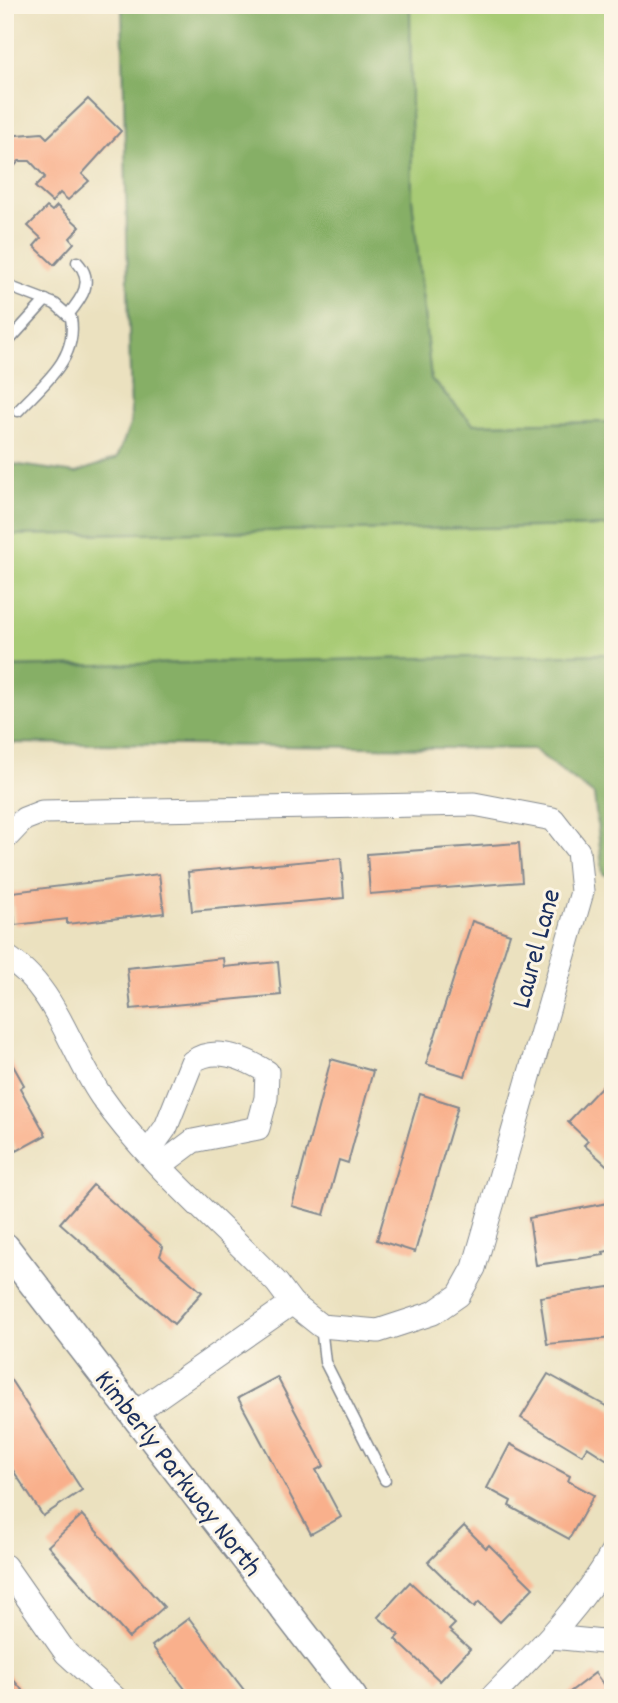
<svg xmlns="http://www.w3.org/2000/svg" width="618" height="1703" font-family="Dekko,sans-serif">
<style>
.green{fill:#a8cb74;stroke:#627d69;stroke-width:2}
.forest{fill:#86af66;stroke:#506f62;stroke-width:2}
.building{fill:#f9b08c}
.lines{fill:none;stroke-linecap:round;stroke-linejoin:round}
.service-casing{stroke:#83888e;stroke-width:13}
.minor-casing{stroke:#83888e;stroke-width:25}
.tertiary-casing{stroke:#83888e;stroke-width:31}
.service{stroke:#fff;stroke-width:10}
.minor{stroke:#fff;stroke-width:23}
.tertiary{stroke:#fff;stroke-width:28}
.labels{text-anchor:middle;stroke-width:6;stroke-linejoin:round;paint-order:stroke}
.street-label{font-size:28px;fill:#1b2f5e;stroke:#fcf5e5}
</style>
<rect width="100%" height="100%" fill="#fcf5e5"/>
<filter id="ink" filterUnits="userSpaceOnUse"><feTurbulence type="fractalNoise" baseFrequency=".0143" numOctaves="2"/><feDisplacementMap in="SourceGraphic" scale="14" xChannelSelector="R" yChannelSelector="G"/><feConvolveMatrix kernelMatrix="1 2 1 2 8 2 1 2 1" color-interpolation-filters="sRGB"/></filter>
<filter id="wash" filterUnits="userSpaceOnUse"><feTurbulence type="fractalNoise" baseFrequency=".00686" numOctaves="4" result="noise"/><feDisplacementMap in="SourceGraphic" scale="28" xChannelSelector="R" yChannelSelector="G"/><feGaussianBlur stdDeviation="1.57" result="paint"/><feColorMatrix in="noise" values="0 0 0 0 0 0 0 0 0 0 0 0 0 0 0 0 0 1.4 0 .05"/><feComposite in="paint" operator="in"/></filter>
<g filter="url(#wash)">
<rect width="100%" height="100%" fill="#ebe1bf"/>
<!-- green -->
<g class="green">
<polygon points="410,5 613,5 613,422 473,424 431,379 412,199"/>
<polygon points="613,526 613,654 5,667 5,535"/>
</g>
<!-- forest -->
<g class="forest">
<polygon points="122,5 410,5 412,199 431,379 473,424 613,422 613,526 5,535 5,463 76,473 117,458 131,422"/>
<polygon points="613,654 613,877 603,874 594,795 533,749 5,743 5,667"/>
</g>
<g id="blocks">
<!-- building -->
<g class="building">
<polygon points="88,99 121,131 82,174 89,181 68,200 60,193 52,202 35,187 45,177 30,161 19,161 5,177 5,136 42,133 47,138"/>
<polygon points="57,206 80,227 70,238 74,243 54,265 34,246 41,238 28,226 47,207 52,211"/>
<polygon points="519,843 522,882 370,894 367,854"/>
<polygon points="341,858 344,898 192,911 188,872"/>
<polygon points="159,874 164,913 67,924 67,919 15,925 12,892"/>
<polygon points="472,921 510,934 465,1076 426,1064"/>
<polygon points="223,958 224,967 278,962 281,995 131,1009 127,968"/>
<polygon points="5,1051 24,1085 20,1088 46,1135 17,1151 5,1129"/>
<polygon points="331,1059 373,1071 348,1163 339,1160 324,1215 292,1206"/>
<polygon points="602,1086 613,1096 613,1171 584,1145 588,1141 568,1122"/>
<polygon points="420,1094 458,1106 415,1252 377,1240"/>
<polygon points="93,1185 163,1247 160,1256 202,1292 174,1324 60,1223"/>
<polygon points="613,1202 613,1250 603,1252 604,1255 536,1265 529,1218"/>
<polygon points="609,1287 613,1289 613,1338 547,1344 540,1297"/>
<polygon points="5,1371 82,1490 43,1516 5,1458"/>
<polygon points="548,1374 613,1410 613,1455 609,1461 587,1447 582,1455 521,1418"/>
<polygon points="277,1377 324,1466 316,1470 341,1517 311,1534 238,1398"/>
<polygon points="510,1444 570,1476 568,1481 594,1495 569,1539 509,1506 511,1501 487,1488"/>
<polygon points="82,1515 164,1607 129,1638 48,1546"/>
<polygon points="464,1526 486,1548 489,1545 533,1588 500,1622 479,1602 474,1607 428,1562"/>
<polygon points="410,1582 455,1624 449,1630 470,1649 440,1681 395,1639 399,1635 378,1617"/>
<polygon points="189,1618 250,1698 192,1698 152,1646"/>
<polygon points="5,1670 29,1698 5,1698"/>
<polygon points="595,1673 613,1698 562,1698"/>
</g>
</g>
</g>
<g filter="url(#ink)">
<use href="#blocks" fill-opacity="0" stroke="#83888e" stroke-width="2"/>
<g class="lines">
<!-- service casing -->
<g class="service-casing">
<g id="service">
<path d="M5,285L55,304L71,318C78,359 44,383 18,411"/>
<path d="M68,315C82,298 95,281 77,262"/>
<polyline points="5,345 46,300"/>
<polyline points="321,1326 325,1362 385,1480"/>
</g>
</g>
<!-- minor casing -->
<g class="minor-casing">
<g id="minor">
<path d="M5,839L24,819L42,812L474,804L553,819L578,851L582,892L474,1268L459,1295L433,1313L378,1331L321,1326L292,1303L277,1283C219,1222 149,1165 101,1096C70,1051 55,985 5,956"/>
<path d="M148,1152L166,1127L192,1062C215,1045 246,1059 267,1072L266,1098L258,1128L193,1141L161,1165"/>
<polyline points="135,1413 292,1303"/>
<polyline points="5,1566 66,1653 115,1698"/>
<polyline points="552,1637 613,1643"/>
<path d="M491,1698C536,1652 582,1607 613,1551"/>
</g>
</g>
<!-- tertiary casing -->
<g class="tertiary-casing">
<polyline id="tertiary" points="5,1247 353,1698"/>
</g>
<!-- service -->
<use href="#service" class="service"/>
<!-- minor -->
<use href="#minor" class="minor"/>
<!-- tertiary -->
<use href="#tertiary" class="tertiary"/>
</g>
</g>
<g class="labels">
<!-- street labels -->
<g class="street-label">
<text transform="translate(534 948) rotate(-75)" y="10">Laurel Lane</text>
<text transform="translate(180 1472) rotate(52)" y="10">Kimberly Parkway North</text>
</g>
</g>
<!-- margin -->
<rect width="618" height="1703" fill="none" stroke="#fcf5e5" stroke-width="28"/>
</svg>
